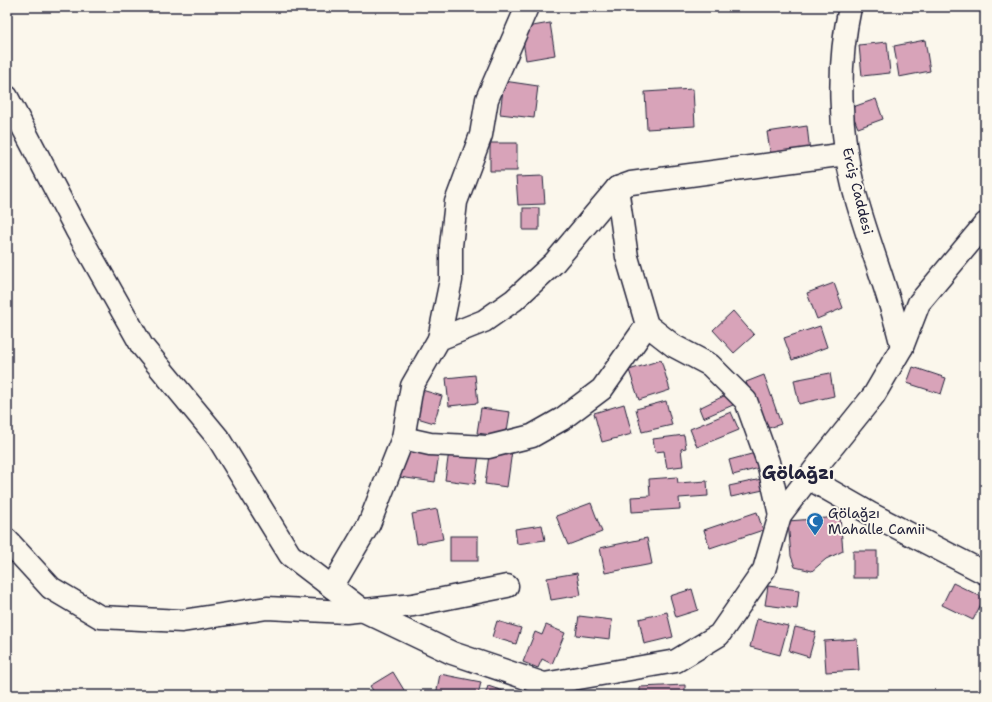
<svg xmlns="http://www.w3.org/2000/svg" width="992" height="702" font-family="'Shantell Sans',sans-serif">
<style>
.building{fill:#d8a3b9;stroke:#22223b}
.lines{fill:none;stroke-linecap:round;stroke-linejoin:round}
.street-casing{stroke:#22223b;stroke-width:25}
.secondary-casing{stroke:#22223b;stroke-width:25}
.street{stroke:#fbf7ec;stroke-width:22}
.secondary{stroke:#fbf7ec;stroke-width:22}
.labels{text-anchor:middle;stroke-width:4;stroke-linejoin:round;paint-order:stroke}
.street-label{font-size:14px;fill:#22223b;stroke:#fbf7ec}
.poi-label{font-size:14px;fill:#22223b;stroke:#fbf7ec;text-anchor:start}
.district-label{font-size:18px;font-weight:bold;fill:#22223b;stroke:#fbf7ec}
</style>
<rect width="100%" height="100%" fill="#fbf7ec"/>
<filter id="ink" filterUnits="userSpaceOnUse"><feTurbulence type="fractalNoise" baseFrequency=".025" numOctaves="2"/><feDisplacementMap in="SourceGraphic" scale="8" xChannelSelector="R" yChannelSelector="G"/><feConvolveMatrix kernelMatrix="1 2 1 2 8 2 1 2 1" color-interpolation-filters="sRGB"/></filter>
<g filter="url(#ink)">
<!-- building -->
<g class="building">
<polygon points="550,23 555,55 526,60 521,28"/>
<polygon points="925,40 930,71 899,77 894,46"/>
<polygon points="887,42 890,73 862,76 859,45"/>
<polygon points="504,81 538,86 534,118 500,114"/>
<polygon points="693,89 695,126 647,129 645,92"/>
<polygon points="876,99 883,119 858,128 850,108"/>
<polygon points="807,126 810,152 771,157 767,132"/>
<rect x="490" y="143" width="27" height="28"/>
<polygon points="543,176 545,204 518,205 516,177"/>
<rect x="523" y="208" width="16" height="22"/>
<polygon points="834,283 843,308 817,319 807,293"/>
<polygon points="733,311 754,335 734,353 713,330"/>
<polygon points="820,326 827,347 792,360 784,338"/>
<polygon points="661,360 670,390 639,400 629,370"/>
<polygon points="913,367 946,378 941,394 907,383"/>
<polygon points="830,373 834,396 799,404 794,380"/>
<polygon points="475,375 478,403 449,406 446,378"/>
<polygon points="764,375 781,424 763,430 746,382"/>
<polygon points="422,390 442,396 434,423 414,417"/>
<polygon points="728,394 733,405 703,418 699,408"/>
<polygon points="666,401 672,425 642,432 636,409"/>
<polygon points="624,404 632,434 602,442 594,413"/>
<polygon points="481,408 510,412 506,437 477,433"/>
<polygon points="731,412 739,430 697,447 690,429"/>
<polygon points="684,435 686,448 681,449 683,466 667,468 664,451 655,452 653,439"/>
<polygon points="404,448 439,453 435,482 399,477"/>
<polygon points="490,448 512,451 507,487 485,484"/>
<polygon points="449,451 479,455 475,484 445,480"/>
<polygon points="759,452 763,467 733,475 729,460"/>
<polygon points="677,477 678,483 707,481 708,496 679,498 680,509 632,512 631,497 650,496 649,479"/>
<polygon points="766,478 768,489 731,497 729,486"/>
<polygon points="591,503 602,532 568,545 556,516"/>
<polygon points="437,509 443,539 417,544 412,514"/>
<polygon points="757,512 763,530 710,548 704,530"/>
<polygon points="840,517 843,551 826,559 812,571 795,567 791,556 788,521"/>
<polygon points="542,525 545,540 517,544 515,529"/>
<rect x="450" y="536" width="28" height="25"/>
<polygon points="647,538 652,564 605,573 600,548"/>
<rect x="853" y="551" width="24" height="27"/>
<polygon points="577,573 581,595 551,600 547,578"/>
<polygon points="953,583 984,598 973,620 942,605"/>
<polygon points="768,586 799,590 797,609 765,605"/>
<polygon points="692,589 698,610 676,617 670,596"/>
<polygon points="667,612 673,637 644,644 639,619"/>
<polygon points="579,616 612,620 610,639 576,635"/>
<polygon points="757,619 788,626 780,655 750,647"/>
<polygon points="497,621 521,628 516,644 492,637"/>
<polygon points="546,625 565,633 552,664 542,659 538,668 523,662 535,632 542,635"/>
<polygon points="795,627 816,632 809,657 789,651"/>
<polygon points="857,639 859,670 826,672 824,641"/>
<polygon points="393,672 407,695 376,695 370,686"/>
<polygon points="440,674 481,682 478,695 436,695"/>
<polygon points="685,685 685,695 640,695 640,687"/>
<polygon points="488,686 515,695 485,695"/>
</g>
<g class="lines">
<!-- street casing -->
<g class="street-casing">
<g id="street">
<polyline points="7,97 76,229 142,346 218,438 290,555 362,610 452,653 544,684 676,661 719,635 764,570 780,515 821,461 874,395 902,347 919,303 985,224"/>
<polyline points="617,188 627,257 647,325 674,346 710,365 746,401 768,462 780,515"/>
<polyline points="439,339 451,280 451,246 456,202 481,135 487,99 527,7"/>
<polyline points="403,438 430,444 488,447 532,436 562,419 602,389 647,325"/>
<polyline points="808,478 871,514 985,573"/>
<polyline points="7,540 51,588 100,617 182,621 267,608 346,612 413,605 507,586"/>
<polyline points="332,587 369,524 403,438 412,386 439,339 484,321 514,300 554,263 617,188 631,183 846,154"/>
</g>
</g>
<!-- secondary casing -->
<g class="secondary-casing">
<path id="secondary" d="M850,7C837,67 839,131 854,190C868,243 890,294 902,347"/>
</g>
<!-- street -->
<use href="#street" class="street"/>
<!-- secondary -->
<use href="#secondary" class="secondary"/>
</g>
</g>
<!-- icons -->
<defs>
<g id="mosque-pin" transform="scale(0.9)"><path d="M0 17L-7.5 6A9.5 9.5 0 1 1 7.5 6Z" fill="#1f6fb2" stroke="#fbf7ec"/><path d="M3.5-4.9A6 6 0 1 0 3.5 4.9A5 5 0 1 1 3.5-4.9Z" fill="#fff"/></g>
</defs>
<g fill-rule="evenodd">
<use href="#mosque-pin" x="815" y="521"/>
</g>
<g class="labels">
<!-- street labels -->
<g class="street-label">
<text transform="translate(858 191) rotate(76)" y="5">Erciş Caddesi</text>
</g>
<!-- poi labels -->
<g class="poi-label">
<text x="828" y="518">Gölağzı<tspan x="828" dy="16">Mahalle Camii</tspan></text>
</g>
<!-- district labels -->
<g class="district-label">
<text x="798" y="479">Gölağzı</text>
</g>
</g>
<!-- margin -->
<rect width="992" height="702" fill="none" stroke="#fbf7ec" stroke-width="24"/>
<rect x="12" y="12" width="968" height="678" fill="none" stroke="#22223b" stroke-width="1.5" filter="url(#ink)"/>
</svg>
